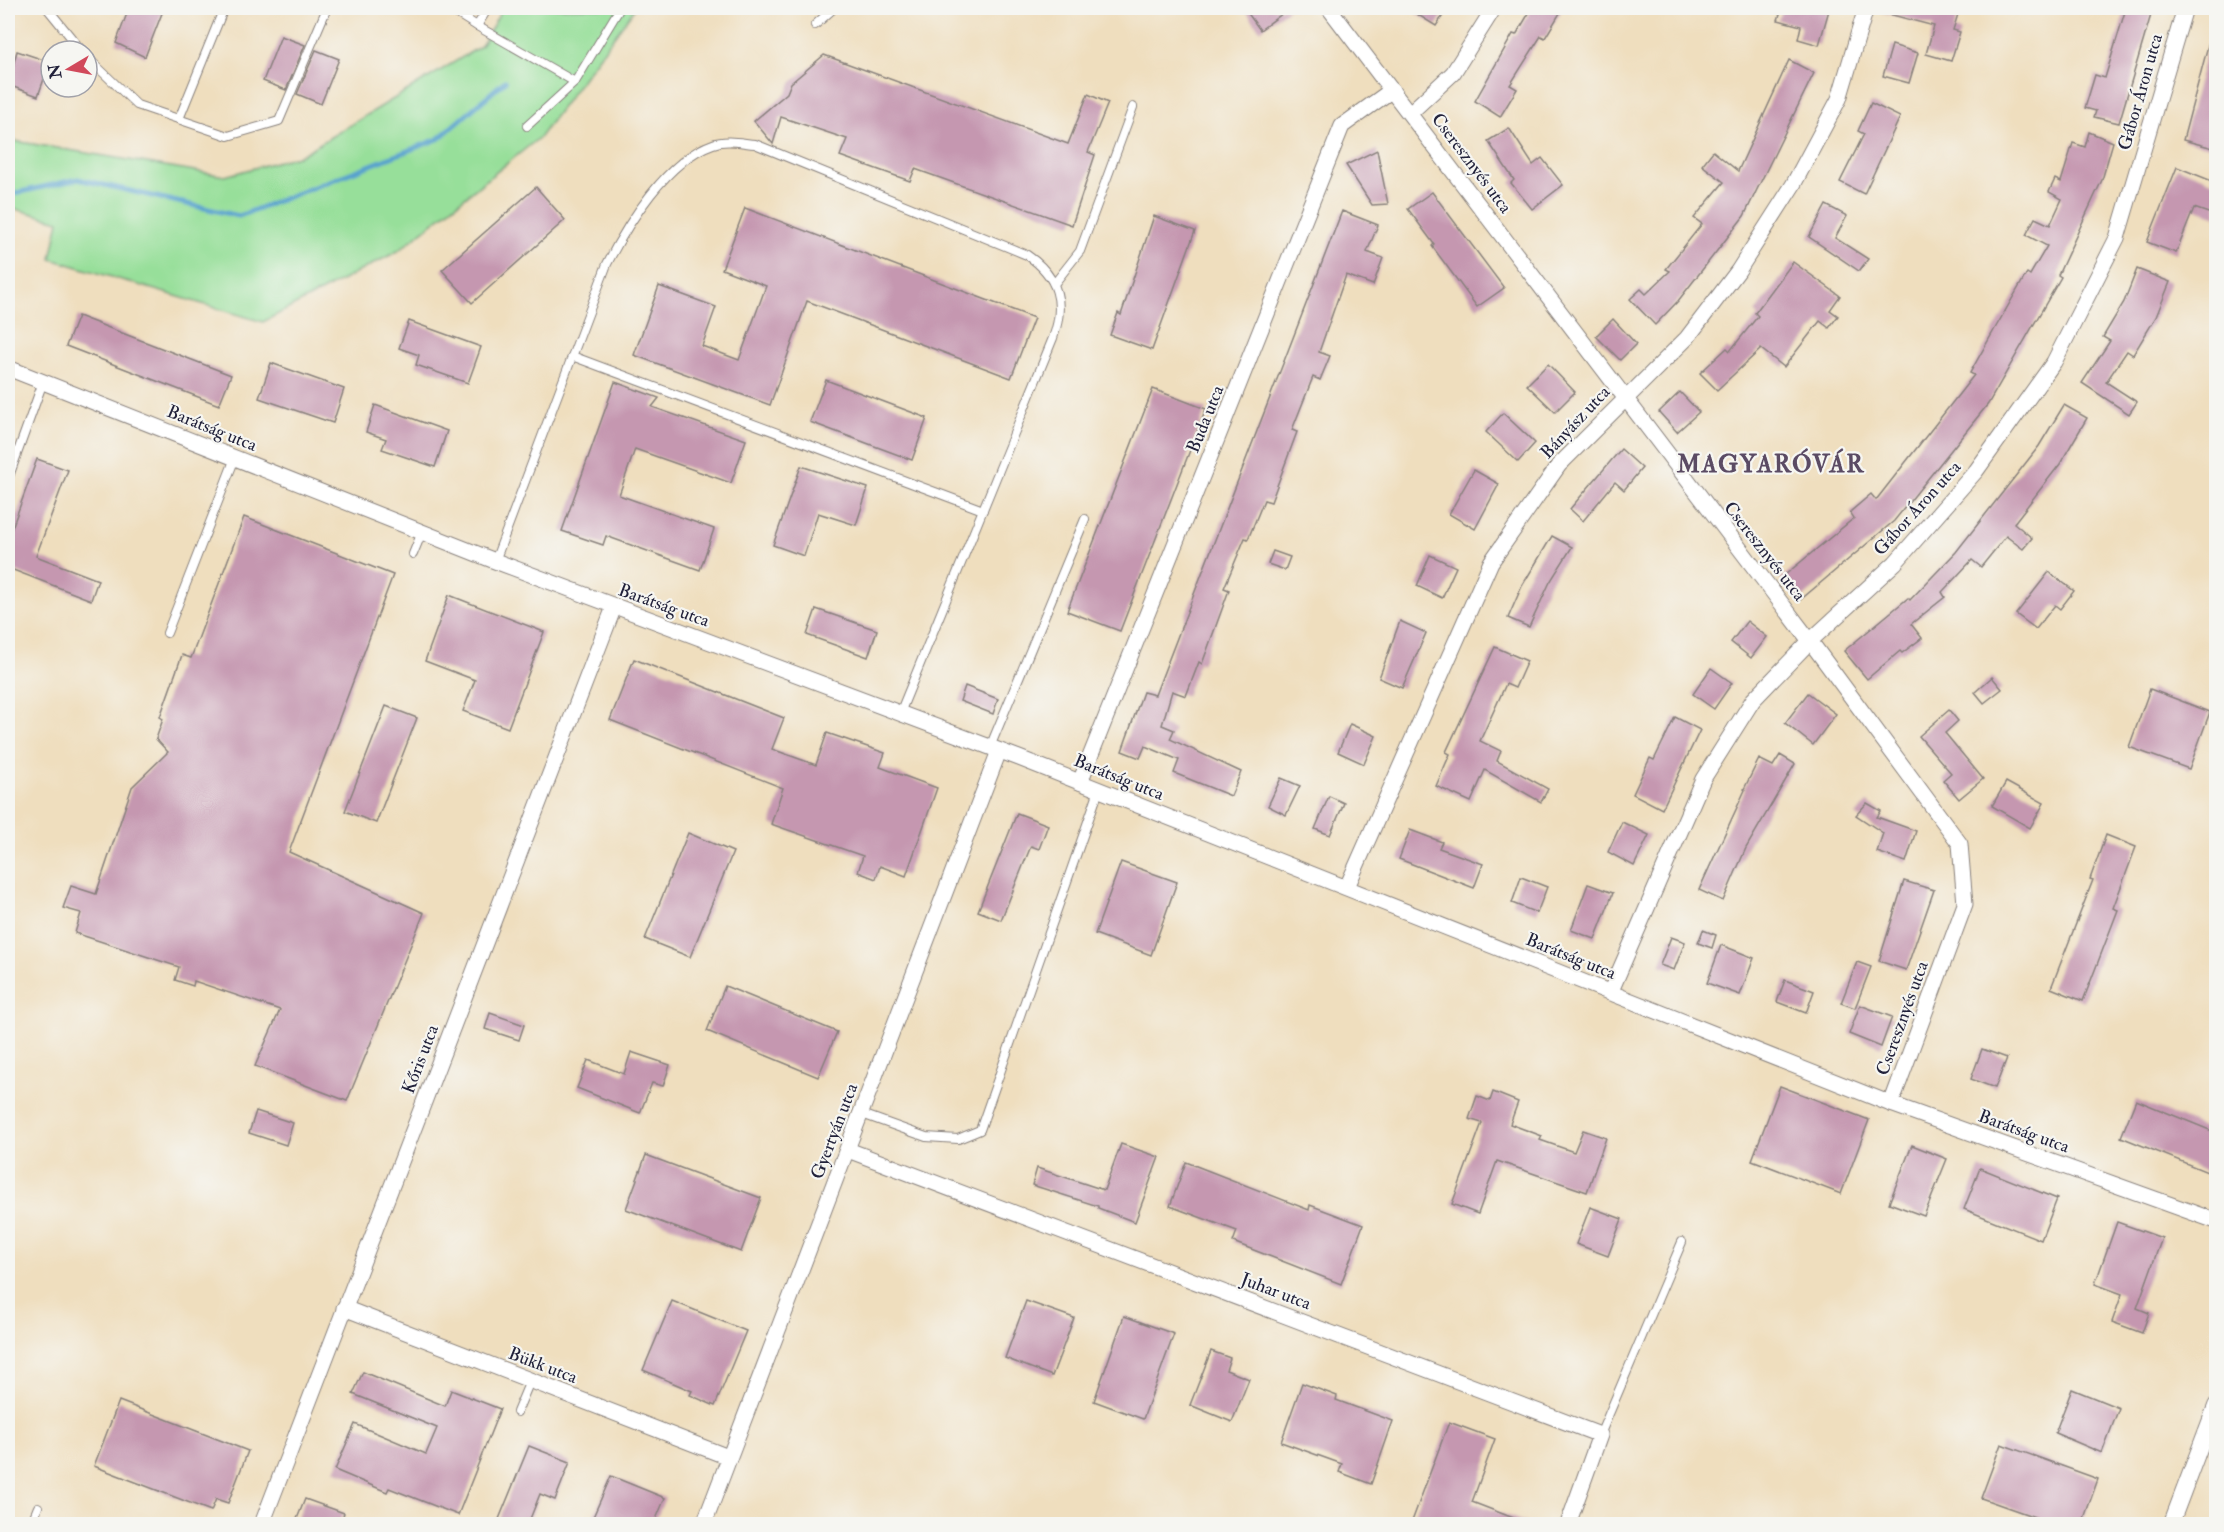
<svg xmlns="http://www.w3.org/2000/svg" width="2224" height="1532" font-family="'IM FELL Double Pica',serif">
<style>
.green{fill:#97df9a;stroke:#5c806a;stroke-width:1.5}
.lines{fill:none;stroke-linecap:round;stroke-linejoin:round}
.stream{stroke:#57a1ce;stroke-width:5}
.building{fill:#c597b0}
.lane-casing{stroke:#88807c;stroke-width:10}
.street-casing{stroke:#88807c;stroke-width:17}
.lane{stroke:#fff;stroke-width:8}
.street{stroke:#fff;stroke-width:15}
.labels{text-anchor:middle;stroke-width:4.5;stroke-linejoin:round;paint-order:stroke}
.street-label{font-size:18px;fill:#22223b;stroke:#f6f6f2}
.district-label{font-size:24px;font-weight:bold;letter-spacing:1.5px;fill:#5b4b64;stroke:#f6f6f2}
</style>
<rect width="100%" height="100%" fill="#f6f6f2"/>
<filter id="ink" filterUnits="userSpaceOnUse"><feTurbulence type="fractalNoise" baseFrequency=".0167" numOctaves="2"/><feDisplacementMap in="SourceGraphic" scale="12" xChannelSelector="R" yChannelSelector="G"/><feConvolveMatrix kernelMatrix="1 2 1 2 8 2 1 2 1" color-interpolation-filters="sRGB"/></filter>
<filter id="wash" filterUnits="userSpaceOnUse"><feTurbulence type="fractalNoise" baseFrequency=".008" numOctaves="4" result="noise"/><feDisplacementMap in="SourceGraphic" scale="24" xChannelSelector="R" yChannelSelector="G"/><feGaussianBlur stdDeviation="1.35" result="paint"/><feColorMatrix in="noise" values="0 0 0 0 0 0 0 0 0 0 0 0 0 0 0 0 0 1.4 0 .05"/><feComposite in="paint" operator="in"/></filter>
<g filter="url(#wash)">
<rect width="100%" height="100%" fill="#efdebe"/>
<!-- green -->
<polygon class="green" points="503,8 635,8 540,137 398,251 263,322 51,259 59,221 12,208 8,209 8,140 225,176 301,155 481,46"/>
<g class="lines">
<!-- stream -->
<polyline class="stream" points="8,195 78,179 239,216 438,139 505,81"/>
</g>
<g id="blocks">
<!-- building -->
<g class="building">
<polygon points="129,8 164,8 145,57 116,43"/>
<polygon points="1244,8 1290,8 1260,30"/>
<polygon points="1407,8 1448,8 1436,26"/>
<polygon points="1532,8 1563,8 1545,38 1541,36 1510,85 1517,89 1500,117 1475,101 1513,34 1516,35"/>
<polygon points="1782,8 1819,8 1829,10 1819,45 1798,39 1801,26 1778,20"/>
<polygon points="1882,8 1946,8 1959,11 1953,30 1960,32 1951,61 1926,54 1934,26 1881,12"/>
<polygon points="2126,8 2153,8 2119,123 2094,117 2096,111 2085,108 2095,75 2105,78"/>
<polygon points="2211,34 2217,35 2217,149 2183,140"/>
<polygon points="281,36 305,45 286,90 263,81"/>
<polygon points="1892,45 1918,53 1909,83 1883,76"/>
<polygon points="316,50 339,59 321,104 297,94"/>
<polygon points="17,51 50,62 38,96 8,85"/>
<polygon points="824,55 1068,144 1088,94 1108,103 1088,152 1095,155 1072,225 915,169 910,181 840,156 847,139 781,117 773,144 754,121 787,93 791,83"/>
<polygon points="1789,60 1814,73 1744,216 1678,301 1655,325 1630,299 1641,289 1646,294 1670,271 1666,269 1702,224 1694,218 1724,182 1702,165 1713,151 1738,171"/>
<polygon points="1871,103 1900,117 1864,194 1840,182 1864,134 1858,131"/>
<polygon points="1509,128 1533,165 1542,158 1563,185 1532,209 1511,183 1514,180 1488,141"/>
<polygon points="2089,132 2113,142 2102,180 2058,275 2061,277 1988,404 1894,521 1799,601 1780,579 1854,518 1850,512 1871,494 1876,500 1974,375 1970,373 1993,332 2027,273 2030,275 2047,246 2026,235 2035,218 2050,225 2062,199 2049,192 2055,179 2061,182 2073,143 2085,147"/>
<polygon points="1377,150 1388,204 1372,205 1346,165"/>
<polygon points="2177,167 2217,183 2217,216 2194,208 2176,253 2147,242"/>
<polygon points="536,187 565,220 472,303 442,270"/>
<polygon points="1432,192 1504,288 1477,307 1432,246 1434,244 1408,209"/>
<polygon points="1826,205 1847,216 1835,238 1868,259 1859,271 1809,237"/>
<polygon points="745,208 1034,318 1011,378 807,301 770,405 634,355 659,286 716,307 702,346 739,360 766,286 722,269"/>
<polygon points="1342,211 1378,225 1367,252 1383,258 1373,285 1346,275 1319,352 1330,356 1320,380 1313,377 1292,430 1297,432 1271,502 1264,500 1248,539 1245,538 1224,588 1229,590 1202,664 1199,662 1186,696 1172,691 1162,725 1174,730 1170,739 1241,772 1231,796 1174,773 1179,760 1145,746 1140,758 1122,751 1143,692 1155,695"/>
<polygon points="1154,216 1195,231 1152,350 1110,335 1118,313 1121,315"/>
<polygon points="1793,262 1840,296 1830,310 1838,316 1829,328 1820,321 1784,367 1761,349 1717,390 1700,373 1727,348 1730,351 1758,316 1755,313"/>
<polygon points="2137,269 2170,282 2156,317 2133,355 2127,351 2106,382 2137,402 2129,414 2082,383 2110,341 2103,337 2124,302"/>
<polygon points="78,316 231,375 219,405 66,346"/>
<polygon points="1613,319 1636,344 1620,360 1596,336"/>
<polygon points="409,321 481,347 468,383 416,365 419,355 399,348"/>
<polygon points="271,363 344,389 333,423 259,398"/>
<polygon points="1548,364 1575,392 1555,412 1527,385"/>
<polygon points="826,380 927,418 912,460 810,422"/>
<polygon points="615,382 659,398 652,407 746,440 731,483 635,449 619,495 714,529 700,570 606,536 603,545 562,531"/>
<polygon points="1153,389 1206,409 1120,631 1067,611"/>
<polygon points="1680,392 1699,412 1677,432 1659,412"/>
<polygon points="375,405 447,431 435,467 382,449 386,439 366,432"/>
<polygon points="2064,405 2087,418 2060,464 2014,523 2032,538 2023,549 2006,536 1981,567 1972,560 1942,592 1945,597 1911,624 1922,638 1902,653 1900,651 1867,679 1844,651 1908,598 1910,600 1956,552 2039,446"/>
<polygon points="1503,413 1535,443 1518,462 1486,432"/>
<polygon points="1621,449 1642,468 1624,490 1615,482 1583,521 1570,509"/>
<polygon points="37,459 68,470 36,556 98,580 91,600 8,568 8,539"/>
<polygon points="801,466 868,488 856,525 818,513 804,556 773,545"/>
<polygon points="1474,470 1499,484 1475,529 1449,514"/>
<polygon points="244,517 393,575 289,852 424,913 347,1101 255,1066 280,1010 194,981 193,986 175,980 179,967 75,933 81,913 63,908 71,886 96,894 132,787 168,752 156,739 163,719 160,717 182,655 191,658"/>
<polygon points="1552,536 1572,547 1550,582 1529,627 1508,618 1522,586"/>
<polygon points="1273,551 1290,557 1285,570 1268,564"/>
<polygon points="1430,555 1456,567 1442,598 1417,586"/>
<polygon points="2049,572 2074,591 2060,609 2055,605 2036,629 2016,614"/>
<polygon points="449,595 544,632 508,728 463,711 475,680 425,661"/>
<polygon points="816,609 877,630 868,657 807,635"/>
<polygon points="1400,621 1426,633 1402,688 1379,678"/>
<polygon points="1747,621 1767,637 1751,658 1731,642"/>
<polygon points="1495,647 1527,661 1515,688 1506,684 1480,741 1501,751 1497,761 1548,789 1541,802 1485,770 1471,802 1436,786 1450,754 1446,752"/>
<polygon points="634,659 784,718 772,749 816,765 827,733 885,753 880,767 937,788 906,876 880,866 876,879 858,872 863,856 771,824 783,788 610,720"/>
<polygon points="1711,668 1732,683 1714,709 1693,694"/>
<polygon points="1992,677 2002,689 1984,703 1975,692"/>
<polygon points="965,686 998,699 993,714 960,701"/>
<polygon points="2150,689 2210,712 2189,769 2129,747"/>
<polygon points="1808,693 1836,714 1813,745 1785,723"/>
<polygon points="386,706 417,718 376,823 345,811"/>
<polygon points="1949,710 1958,721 1945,733 1983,779 1959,799 1943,780 1951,773 1919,736"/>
<polygon points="1675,717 1700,730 1662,809 1633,794 1650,758 1654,760"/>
<polygon points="1350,724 1376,736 1364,764 1338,752"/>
<polygon points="1780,755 1795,764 1746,848 1723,901 1699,890 1745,790 1744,789 1759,759 1773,766"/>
<polygon points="1281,778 1300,786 1286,815 1268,806"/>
<polygon points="2006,782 2044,803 2030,828 1992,806"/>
<polygon points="1329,796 1344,803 1330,835 1315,829"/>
<polygon points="1867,803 1881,811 1877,817 1916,831 1906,862 1877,852 1883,833 1856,815"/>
<polygon points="1017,813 1048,825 1039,849 1031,846 1001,920 978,911"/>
<polygon points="1622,822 1649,835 1634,866 1608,852"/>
<polygon points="1410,830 1442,842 1439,848 1483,864 1474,888 1399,859"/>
<polygon points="688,833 733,852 690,957 645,939"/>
<polygon points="2106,835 2136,847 2113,908 2118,910 2083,1001 2051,988 2093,880 2090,879"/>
<polygon points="1121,862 1177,882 1151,955 1095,934"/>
<polygon points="1521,877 1547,887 1537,913 1512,903"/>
<polygon points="1904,881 1934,890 1906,970 1879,961"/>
<polygon points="1588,884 1613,893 1595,939 1571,930"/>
<polygon points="1703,930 1716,935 1712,948 1698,943"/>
<polygon points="1671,937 1685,942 1674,970 1660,965"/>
<polygon points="1721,945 1754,958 1740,995 1707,983"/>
<polygon points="1857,962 1871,967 1855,1008 1841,1003"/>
<polygon points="1785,980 1814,991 1806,1013 1777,1002"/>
<polygon points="725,986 837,1032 818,1077 707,1031"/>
<polygon points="1860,1005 1892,1017 1881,1047 1849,1034"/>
<polygon points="490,1013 524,1025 519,1040 485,1029"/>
<polygon points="1982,1049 2007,1058 1995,1088 1971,1079"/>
<polygon points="631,1052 670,1065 663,1086 652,1083 640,1113 577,1088 588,1060 624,1074"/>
<polygon points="1780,1086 1869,1120 1841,1194 1752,1160"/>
<polygon points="1493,1092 1518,1102 1510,1124 1542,1136 1540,1140 1574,1152 1583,1130 1606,1138 1587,1192 1497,1161 1478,1214 1452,1204 1482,1123 1469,1119 1477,1096 1490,1101"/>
<polygon points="2136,1100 2217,1133 2217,1176 2121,1137"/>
<polygon points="256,1111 293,1123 286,1145 249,1133"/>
<polygon points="1121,1144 1159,1157 1135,1222 1098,1208 1098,1206 1032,1185 1037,1168 1104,1190"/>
<polygon points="1912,1145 1947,1159 1924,1216 1889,1203"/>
<polygon points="646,1155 761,1198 741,1252 626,1209"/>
<polygon points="1186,1162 1309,1210 1310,1205 1363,1225 1341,1284 1233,1242 1237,1231 1170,1206"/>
<polygon points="1980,1168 2057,1199 2041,1240 1964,1209"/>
<polygon points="1590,1207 1622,1219 1608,1256 1576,1244"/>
<polygon points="2117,1222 2162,1238 2137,1308 2149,1313 2142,1333 2112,1322 2122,1294 2095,1284"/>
<polygon points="672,1301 746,1331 715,1406 690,1395 692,1391 643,1370"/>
<polygon points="1026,1301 1074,1318 1052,1376 1005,1358"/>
<polygon points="1124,1316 1174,1334 1143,1419 1094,1401"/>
<polygon points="1211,1351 1230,1358 1226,1370 1249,1379 1232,1422 1190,1405"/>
<polygon points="363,1372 445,1406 451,1390 500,1409 458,1515 389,1488 387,1492 335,1470 355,1424 426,1454 437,1428 353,1394"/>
<polygon points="1302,1383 1337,1396 1336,1400 1393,1421 1371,1484 1339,1472 1342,1464 1281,1442"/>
<polygon points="2072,1389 2119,1408 2102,1453 2055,1433"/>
<polygon points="119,1401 248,1451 228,1503 216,1499 211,1511 94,1466"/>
<polygon points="1449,1422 1495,1439 1472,1502 1529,1524 1411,1524"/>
<polygon points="2001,1444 2098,1479 2082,1524 2055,1524 1981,1498"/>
<polygon points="529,1446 570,1462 555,1500 540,1494 528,1524 497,1524"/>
<polygon points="611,1476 665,1498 654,1524 590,1524"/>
<polygon points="305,1499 344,1513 340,1524 295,1524"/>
</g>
</g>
</g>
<g filter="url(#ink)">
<use href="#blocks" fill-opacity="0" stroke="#88807c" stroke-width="1.5"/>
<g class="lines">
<!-- lane casing -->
<g class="lane-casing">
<g id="lane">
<polyline points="47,8 82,51"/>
<polyline points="448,8 477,26"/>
<polyline points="488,8 477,26 575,82"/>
<polyline points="815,25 834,8"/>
<polyline points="87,57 137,105 228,136 279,121 327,8"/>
<polyline points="179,119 224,8"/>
<polyline points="527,126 575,82 620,8"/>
<polyline points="1054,284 1080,251 1133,107"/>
<polyline points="572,356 983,510"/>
<polyline points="8,479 43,382"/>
<polyline points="413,554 422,532"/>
<path d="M495,561L607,264C628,223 667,160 713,144C726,139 742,143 755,144L1027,255C1058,276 1066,303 1053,338L900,713"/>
<polyline points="167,633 235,458"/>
<polyline points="990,747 1085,519"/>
<polyline points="862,1114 926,1137 958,1139 980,1130 1099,790"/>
<polyline points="517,1412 530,1381"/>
<polyline points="1600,1435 1682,1242"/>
<polyline points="31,1524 38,1507"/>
</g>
</g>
<!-- street casing -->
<g class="street-casing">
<g id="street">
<polyline points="1329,8 1810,641 1960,844 1965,904 1891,1104"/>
<polyline points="1411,112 1453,73 1494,8"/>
<polyline points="8,368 495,561 1019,758 1891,1104 2216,1221"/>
<polyline points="1080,782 1342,126 1392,90"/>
<polyline points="1347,887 1491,562 1559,465 1687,338 1738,271 1793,185 1839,99 1866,8"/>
<polyline points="1610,993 1703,779 1753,700 1810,641 1895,563 1976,471 2054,362 2117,238 2185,8"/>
<polyline points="848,1150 1600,1435 1568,1524"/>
<polyline points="344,1308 728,1457"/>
<polyline points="262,1524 614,607"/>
<polyline points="704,1524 999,751"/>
<polyline points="2171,1524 2216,1405"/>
</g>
</g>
<!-- lane -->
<use href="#lane" class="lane"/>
<!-- street -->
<use href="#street" class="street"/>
</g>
</g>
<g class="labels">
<!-- street labels -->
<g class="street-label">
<text transform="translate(2140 92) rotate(-74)" y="6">Gábor Áron utca</text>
<text transform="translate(1472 163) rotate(53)" y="6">Cseresznyés utca</text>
<text transform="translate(1205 419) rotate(-68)" y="6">Buda utca</text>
<text transform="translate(1575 422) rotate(-47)" y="6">Bányász utca</text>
<text transform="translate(212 428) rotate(22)" y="6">Barátság utca</text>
<text transform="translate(1917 508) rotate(-48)" y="6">Gábor Áron utca</text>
<text transform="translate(1765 551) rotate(52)" y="6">Cseresznyés utca</text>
<text transform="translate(664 605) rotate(20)" y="6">Barátság utca</text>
<text transform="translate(1119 777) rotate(22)" y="6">Barátság utca</text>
<text transform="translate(1571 956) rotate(22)" y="6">Barátság utca</text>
<text transform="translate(1902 1018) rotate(-70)" y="6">Cseresznyés utca</text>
<text transform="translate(420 1059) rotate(-69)" y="6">Kőris utca</text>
<text transform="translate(834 1131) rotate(-69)" y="6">Gyertyán utca</text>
<text transform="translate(2024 1131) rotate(20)" y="6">Barátság utca</text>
<text transform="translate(1276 1291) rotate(21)" y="6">Juhar utca</text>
<text transform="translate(543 1365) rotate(21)" y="6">Bükk utca</text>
</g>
<!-- district labels -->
<g class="district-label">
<text x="1771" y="472">MAGYARÓVÁR</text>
</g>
</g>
<!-- margin -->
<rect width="2224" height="1532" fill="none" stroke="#f6f6f2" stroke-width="30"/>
<!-- north arrow -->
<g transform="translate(69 69) rotate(260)"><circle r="28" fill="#f6f6f2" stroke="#a1a1a9" stroke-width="1.5"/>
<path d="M0-4.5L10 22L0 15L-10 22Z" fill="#d1495b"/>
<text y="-9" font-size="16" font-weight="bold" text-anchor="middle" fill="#22223b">N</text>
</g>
</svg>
